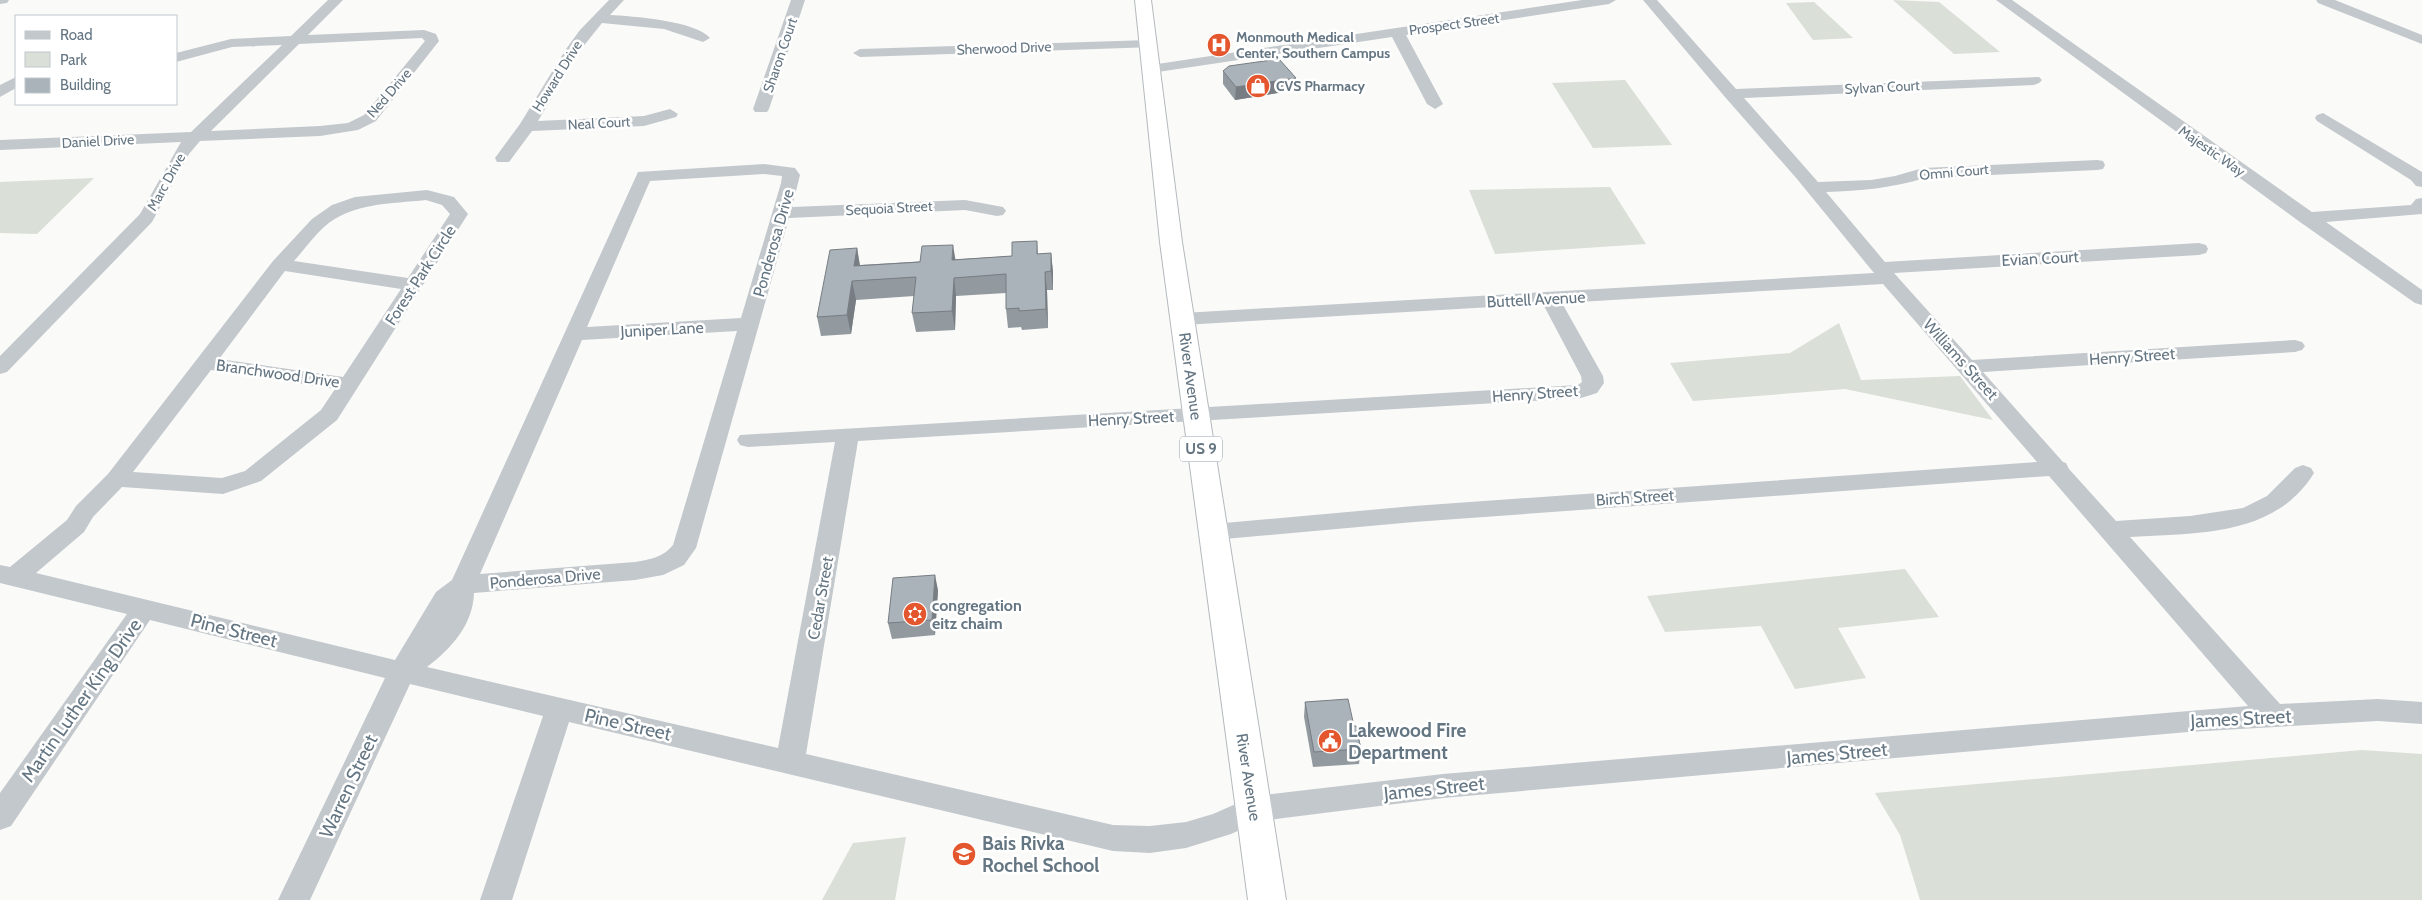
<svg xmlns="http://www.w3.org/2000/svg" width="2422" height="900" font-family="Cabin,sans-serif">
<style>
.green{fill:#dadfd7}
.lines{fill:none;stroke-linecap:round;stroke-linejoin:round}
.highway-casing{stroke:#b4b9bd;stroke-width:2}
.minor{fill:#c3c8cc;fill-rule:evenodd}
.highway{fill:#fff;fill-rule:evenodd}
.wall{fill:#929a9f}
.shaded-wall{fill:#777d82}
.building{fill:#aab3b9;stroke:#777d82}
.labels{text-anchor:middle;stroke-width:5;stroke-linejoin:round;paint-order:stroke}
.far-street-label{font-size:14px;fill:#657683;stroke:#fff}
.far-poi-label{font-size:14px;font-weight:bold;fill:#657683;stroke:#fff;text-anchor:start}
.shield{fill:#fff;stroke:#939fa8;stroke-width:1}
.shield-label{font-size:15px;font-weight:bold;fill:#657683}
.street-label{font-size:16px;fill:#657683;stroke:#fff}
.poi-label{font-size:16px;font-weight:bold;fill:#657683;stroke:#fff;text-anchor:start}
.near-street-label{font-size:19px;fill:#657683;stroke:#fff}
.near-poi-label{font-size:19px;font-weight:bold;fill:#657683;stroke:#fff;text-anchor:start}
</style>
<rect width="100%" height="100%" fill="#fafaf8"/>
<!-- green -->
<g class="green">
<polygon points="1893,0 1939,2 2000,52 1954,54"/>
<polygon points="1814,2 1853,38 1813,40 1786,3"/>
<polygon points="1625,80 1672,145 1593,148 1552,83"/>
<polygon points="94,178 37,234 0,233 0,182"/>
<polygon points="1610,187 1646,244 1495,254 1469,190"/>
<polygon points="1839,323 1861,380 1960,376 1993,420 1845,389 1693,401 1670,363 1790,353"/>
<polygon points="1905,569 1939,617 1838,628 1866,678 1795,689 1761,626 1665,632 1647,596"/>
<polygon points="2362,750 2422,754 2422,900 1920,900 1900,835 1875,793"/>
<polygon points="906,837 895,900 822,900 853,843"/>
</g>
<g class="lines">
<!-- highway casing -->
<g class="highway-casing">
<polygon id="highway" points="1135,0 1151,0 1182,242 1286,900 1248,900 1160,242"/>
</g>
<!-- minor -->
<g class="minor">
<polygon points="0,0 9,0 7,3 0,4"/>
<path d="M328,0H343L308,35L424,30L436,34L439,41L376,121L358,130L320,136L200,141L189,154L152,222L7,372L0,374V356L140,214L181,142L0,150V140L191,132L282,45L232,47L176,62V53L231,39L291,36ZM422,38L425,41L364,115L348,123L320,126L211,131L299,44Z"/>
<path d="M609,0H624L610,15C631,16 697,21 710,38L703,42L664,29L602,23L578,53L538,121L644,116L670,109L678,114L676,117L644,126L532,131L509,162H497L495,158L520,124L566,49L580,30Z"/>
<polygon points="791,0 805,0 769,109 767,112 755,112 753,109"/>
<polygon points="1582,0 1616,0 1609,4 1406,35 1443,104 1435,109 1427,104 1392,37 1151,73 1144,69 1151,65"/>
<path d="M1643,0H1657L1736,89L2039,77L2042,80L2039,83L2034,85L1744,98L1818,182L1871,180L1895,176L1923,168L2097,160L2103,161L2105,165L2103,169L2097,170L1925,178C1892,188 1860,191 1826,192L1885,262L2199,243L2206,245L2208,249L2206,253L2199,255L1894,273L1972,360L2295,340L2302,342L2305,346L2302,350L2295,352L1983,372L2063,462L2066,463L2069,469L2116,521L2190,516L2243,508L2267,496L2295,468L2303,465L2311,468L2314,473C2275,537 2196,533 2130,537L2280,704L2378,699L2422,702V724L2378,721L2188,732L1443,798L1259,821L1231,834L1186,848L1150,853L1113,851L569,722L512,900H480L543,716L410,684L310,900H278L385,678L150,620L11,826L0,830V793L127,614L0,583V565L10,567L67,520L76,506L108,474L273,261L312,219L332,205L355,197L427,190L454,197L468,214L337,420L261,481L223,494L122,487L93,517L84,532L36,573L395,660L436,592L452,580L638,172L764,164L795,168L800,175L792,207L965,200L1003,207L1006,211L1003,215L997,216L965,210L789,218L696,548L684,565L663,575L635,580L474,593C473,625 451,649 427,667L778,748L835,442L748,447L740,445L737,440L740,435L1578,385L1582,382L1581,376L1543,304L1183,325L1176,323L1173,319L1176,315L1183,313L1874,273L1797,179L1725,97ZM764,174L782,176L781,183L741,318L587,327L650,181ZM426,200L442,205L450,214L408,278L294,261C304,250 313,237 324,227C353,202 391,204 426,200ZM285,271L401,289L343,377L219,359ZM1883,284L2037,462L1414,506L1213,524L1204,526L1201,532L1204,538L1213,540L1414,522L2049,476L2248,706L1443,774L1254,796L1213,814L1186,822L1150,826L1113,825L806,754L858,441L1581,398L1597,393L1604,383L1603,376L1562,303ZM737,331L673,545C662,558 651,559 635,562L480,574L582,340ZM211,370L335,389L321,410L245,471L222,478L133,472Z"/>
<polygon points="1996,0 2012,0 2312,212 2411,205 2416,199 2422,198 2422,214 2326,222 2422,290 2422,305 2415,303 2300,222"/>
<polygon points="2316,0 2335,0 2422,35 2422,44 2318,3"/>
<polygon points="1149,40 1154,41 1156,44 1154,47 860,57 853,53 860,49"/>
<polygon points="16,77 16,88 0,97 0,85"/>
<polygon points="2323,113 2422,172 2422,187 2416,186 2411,180 2317,121 2315,118 2317,115"/>
</g>
<!-- highway -->
<use href="#highway" class="highway"/>
</g>
<!-- wall -->
<g class="wall">
<polygon points="1223,71 1296,78 1296,90 1235,100 1223,84"/>
<polygon points="1037,241 1038,254 1051,253 1053,272 1053,290 1047,290 1048,328 1022,330 1021,327 1008,328 1006,309 1006,293 956,296 955,330 916,332 912,313 914,296 856,300 851,334 821,336 817,317 857,248 860,265 1012,256"/>
<polygon points="938,590 935,635 892,639 888,623"/>
<polygon points="1305,702 1354,726 1361,749 1359,764 1313,767 1304,717"/>
</g>
<!-- shaded-wall -->
<g class="shaded-wall">
<polygon points="1296,78 1296,90 1235,100 1236,87"/>
<polygon points="953,245 956,263 955,278 952,260"/>
<polygon points="857,248 860,267 854,266"/>
<polygon points="1051,253 1053,272 1053,290 1051,271"/>
<polygon points="1045,272 1047,290 1048,328 1046,309"/>
<polygon points="954,278 956,296 955,330 952,311"/>
<polygon points="852,281 856,300 851,334 847,315"/>
<polygon points="935,575 938,590 935,635 932,620"/>
</g>
<!-- building -->
<g class="building">
<polygon points="1279,59 1296,78 1236,87 1223,71 1229,66"/>
<polygon points="1037,241 1037,254 1051,253 1051,271 1045,272 1046,309 1019,311 1019,308 1006,309 1006,274 954,278 952,311 912,313 916,277 852,281 847,315 817,317 830,250 857,248 854,266 920,262 922,246 953,245 952,260 1012,256 1012,242"/>
<polygon points="935,575 932,620 888,623 893,578"/>
<polygon points="1348,699 1354,726 1356,726 1361,749 1314,752 1305,702"/>
</g>
<!-- icons -->
<defs>
<g id="hospital-disc" transform="scale(1.25)"><circle r="9.5" fill="#e4572e" stroke="#fff"/><path d="M-5-5h3v3.5h4V-5h3V5h-3V1.5h-4V5h-3Z" fill="#fff"/></g>
<g id="shop-disc" transform="scale(1.25)"><circle r="9.5" fill="#e4572e" stroke="#fff"/><path d="M-5-2.5h2.3a2.7 3.5 0 0 1 5.4 0H5L5.5 6h-11ZM-1.5-2.5h3a1.5 2.3 0 0 0-3 0Z" fill="#fff"/></g>
<g id="synagogue-disc" transform="scale(1.25)"><circle r="9.5" fill="#e4572e" stroke="#fff"/><path d="M0-6.5L5.6 3.2H-5.6ZM0 6.5L5.6-3.2H-5.6Z" fill="#fff"/></g>
<g id="civic-disc" transform="scale(1.25)"><circle r="9.5" fill="#e4572e" stroke="#fff"/><path d="M-.6-6.5H3V-4.5H.6V-3L4-1V1h2V6H-6V1h2V-1L-.6-3ZM-1.2 2.5V6h2.4V2.5Z" fill="#fff"/></g>
<g id="school-disc" transform="scale(1.25)"><circle r="9.5" fill="#e4572e" stroke="#fff"/><path d="M0-5L7-2L0 1L-7-2ZM-4 1L0 2.5L4 1V4Q0 6-4 4Z" fill="#fff"/></g>
</defs>
<g fill-rule="evenodd">
<use href="#hospital-disc" x="1219" y="45"/>
<use href="#shop-disc" x="1258" y="86"/>
<use href="#synagogue-disc" x="915" y="614"/>
<use href="#civic-disc" x="1330" y="741"/>
<use href="#school-disc" x="964" y="854"/>
</g>
<g class="labels">
<!-- far-street labels -->
<g class="far-street-label">
<text transform="translate(1454 24) rotate(-8)" y="5">Prospect Street</text>
<text transform="translate(1004 48) rotate(-2)" y="5">Sherwood Drive</text>
<text transform="translate(780 55) rotate(-71)" y="5">Sharon Court</text>
<text transform="translate(557 76) rotate(-58)" y="5">Howard Drive</text>
<text transform="translate(1882 87) rotate(-3)" y="5">Sylvan Court</text>
<text transform="translate(389 93) rotate(-49)" y="5">Ned Drive</text>
<text transform="translate(599 123) rotate(-3)" y="5">Neal Court</text>
<text transform="translate(98 141) rotate(-3)" y="5">Daniel Drive</text>
<text transform="translate(2212 151) rotate(35)" y="5">Majestic Way</text>
<text transform="translate(1954 172) rotate(-5)" y="5">Omni Court</text>
<text transform="translate(166 182) rotate(-61)" y="5">Marc Drive</text>
<text transform="translate(889 208) rotate(-3)" y="5">Sequoia Street</text>
</g>
<!-- far-poi labels -->
<g class="far-poi-label">
<text x="1236" y="42">Monmouth Medical<tspan x="1236" dy="16">Center, Southern Campus</tspan></text>
<text x="1276" y="91">CVS Pharmacy</text>
</g>
<!-- shield labels -->
<rect class="shield" x="1180" y="436.5" width="42" height="25" rx="4"/>
<g class="shield-label">
<text x="1201" y="454">US 9</text>
</g>
<!-- street labels -->
<g class="street-label">
<text transform="translate(773 243) rotate(-74)" y="6">Ponderosa Drive</text>
<text transform="translate(2040 258) rotate(-3)" y="6">Evian Court</text>
<text transform="translate(420 275) rotate(-57)" y="6">Forest Park Circle</text>
<text transform="translate(1536 299) rotate(-3)" y="6">Buttell Avenue</text>
<text transform="translate(662 329) rotate(-3)" y="6">Juniper Lane</text>
<text transform="translate(2132 356) rotate(-4)" y="6">Henry Street</text>
<text transform="translate(1961 359) rotate(48)" y="6">Williams Street</text>
<text transform="translate(278 373) rotate(8)" y="6">Branchwood Drive</text>
<text transform="translate(1191 376) rotate(82)" y="6">River Avenue</text>
<text transform="translate(1535 393) rotate(-4)" y="6">Henry Street</text>
<text transform="translate(1131 418) rotate(-3)" y="6">Henry Street</text>
<text transform="translate(1635 497) rotate(-4)" y="6">Birch Street</text>
<text transform="translate(545 578) rotate(-5)" y="6">Ponderosa Drive</text>
<text transform="translate(820 598) rotate(-80)" y="6">Cedar Street</text>
<text transform="translate(1249 777) rotate(81)" y="6">River Avenue</text>
</g>
<!-- poi labels -->
<g class="poi-label">
<text x="932" y="611">congregation<tspan x="932" dy="18">eitz chaim</tspan></text>
</g>
<!-- near-street labels -->
<g class="near-street-label">
<text transform="translate(234 630) rotate(14)" y="7">Pine Street</text>
<text transform="translate(81 700) rotate(-55)" y="7">Martin Luther King Drive</text>
<text transform="translate(2241 718) rotate(-3)" y="7">James Street</text>
<text transform="translate(628 724) rotate(13)" y="7">Pine Street</text>
<text transform="translate(1837 753) rotate(-5)" y="7">James Street</text>
<text transform="translate(348 786) rotate(-65)" y="7">Warren Street</text>
<text transform="translate(1434 788) rotate(-6)" y="7">James Street</text>
</g>
<!-- near-poi labels -->
<g class="near-poi-label">
<text x="1348" y="737">Lakewood Fire<tspan x="1348" dy="22">Department</tspan></text>
<text x="982" y="850">Bais Rivka<tspan x="982" dy="22">Rochel School</tspan></text>
</g>
</g>
<!-- legend -->
<rect x="15" y="15" width="162" height="90" fill="#ffffff" stroke="#c1c8cd"/>
<rect x="25" y="31" width="25" height="8" fill="#c3c8cc" stroke="#c1c8cd"/>
<text x="60" y="40" font-size="15" fill="#657683">Road</text>
<rect x="25" y="52" width="25" height="15" fill="#dadfd7" stroke="#c1c8cd"/>
<text x="60" y="65" font-size="15" fill="#657683">Park</text>
<rect x="25" y="78" width="25" height="15" fill="#aab3b9" stroke="#c1c8cd"/>
<text x="60" y="90" font-size="15" fill="#657683">Building</text>
</svg>
